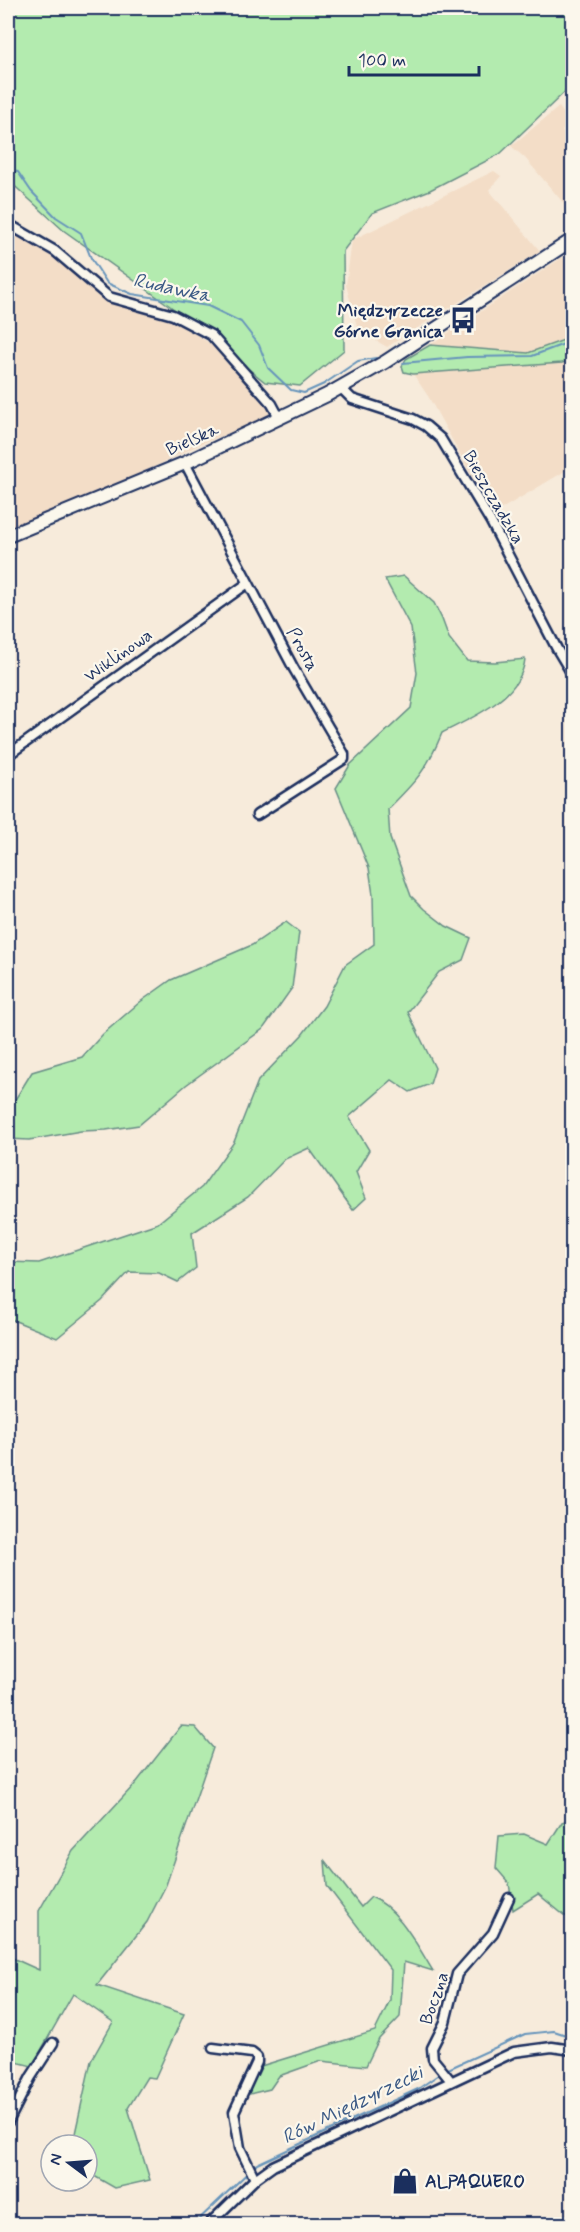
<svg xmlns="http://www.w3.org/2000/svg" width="580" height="2232" font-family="Mynerve,sans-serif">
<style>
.built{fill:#f3ddc7}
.green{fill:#b3ebaf;stroke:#678d86;stroke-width:1.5}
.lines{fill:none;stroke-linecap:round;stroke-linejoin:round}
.stream{stroke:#6694bb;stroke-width:2}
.street-casing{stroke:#1b2f5e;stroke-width:13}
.secondary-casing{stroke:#1b2f5e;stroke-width:16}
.street{stroke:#fbf7ec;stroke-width:8}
.secondary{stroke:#fbf7ec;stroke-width:12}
.labels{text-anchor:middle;stroke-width:4.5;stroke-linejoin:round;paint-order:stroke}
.poi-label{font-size:18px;font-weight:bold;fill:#1b2f5e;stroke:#fbf7ec;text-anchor:end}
.street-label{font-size:18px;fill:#1b2f5e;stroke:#fbf7ec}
.water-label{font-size:20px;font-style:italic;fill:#3a5985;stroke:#fbf7ec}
</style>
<rect width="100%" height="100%" fill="#f7ebdb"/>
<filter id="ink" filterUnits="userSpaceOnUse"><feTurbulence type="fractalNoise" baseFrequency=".0167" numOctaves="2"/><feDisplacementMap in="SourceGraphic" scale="12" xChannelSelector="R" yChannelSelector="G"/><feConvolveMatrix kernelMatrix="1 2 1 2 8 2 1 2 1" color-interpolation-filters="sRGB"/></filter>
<g filter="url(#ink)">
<!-- built -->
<g class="built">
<polygon points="559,107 571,123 562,131 569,143 572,141 572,213 525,158 511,146"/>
<polygon points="494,171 501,176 489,190 540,251 387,347 358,330 346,285 352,240"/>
<polygon points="8,228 54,256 107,302 173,320 217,348 267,406 271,415 258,422 203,443 107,490 8,531"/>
<polygon points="563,257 572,273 572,337 528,353 430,345"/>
<polygon points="572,360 572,467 493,514 428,396 413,374 562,363"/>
</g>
<!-- green -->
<g class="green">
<polygon points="8,8 572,8 572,85 500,154 430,190 372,213 343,251 344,350 300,386 265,382 170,306 63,230 8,180"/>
<polygon points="572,337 572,360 562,363 413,374 404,372 402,366 406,359 430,345 528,353"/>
<path d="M404,576L434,603L442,619L449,638L467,661L495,662L525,659C521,698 473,717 442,733C427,770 416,781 388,809L390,838L411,896L424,909L446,926L471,938L463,960L439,972L408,1012L435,1068L430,1084L410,1092L392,1080L349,1117L369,1150L356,1172L366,1198L353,1210L309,1148L285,1159L248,1197L192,1233L196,1268L178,1282L159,1273L129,1272L102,1301L57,1338L13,1320L8,1315V1262L39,1263L158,1223L202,1187L234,1142L258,1081L302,1035L324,1006L345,965L374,944L373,895L369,868L336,788L350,765L411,708L417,673L411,628L385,579Z"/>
<polygon points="286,922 299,932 292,988 263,1029 186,1085 139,1125 106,1130 81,1131 29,1140 8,1139 8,1111 32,1072 82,1057 103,1034 140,1002 171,980 252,945"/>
<polygon points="181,1726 195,1727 213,1748 166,1885 147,1922 97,1985 184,2014 155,2078 147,2077 128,2108 150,2180 115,2188 87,2172 87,2145 76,2145 74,2138 91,2061 113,2022 73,1994 32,2066 8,2060 8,1956 39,1970 39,1911 73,1851 136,1783"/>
<polygon points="572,1819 572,1916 565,1916 538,1894 513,1910 509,1883 496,1868 499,1836 524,1834 548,1844 562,1822"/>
<path d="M325,1861L361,1907L371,1897C398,1907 418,1947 433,1971L404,1962L400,2017L379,2039L366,2066L321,2061L279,2076L270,2089L245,2095L261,2066L375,2031L390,2000L391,1970L327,1886Z"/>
</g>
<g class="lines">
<!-- stream -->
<g class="stream">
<polyline points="8,170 18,172 31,191 56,217 81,233 91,258 107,283 132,294 208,306 241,322 259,345 268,368 291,390 304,393 324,384 358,361 376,358"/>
<polyline points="403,363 467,357 532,356 572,341"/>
<polyline points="446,2070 525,2034 554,2031 572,2037"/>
<polyline points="194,2224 257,2164 418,2089 441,2073"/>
</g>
<!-- street casing -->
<g class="street-casing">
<g id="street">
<polyline points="8,224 55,251 109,297 173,315 211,335 272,404 280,419"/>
<polyline points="341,388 352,399 413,419 426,426 441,439 491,522 557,649 572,674"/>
<polyline points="185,463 294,669 344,754 344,759 257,815"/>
<polyline points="8,755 248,583"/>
<polyline points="213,2048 252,2053 257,2057 257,2062 234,2112 240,2148 255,2179"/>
<polyline points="451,2081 433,2059 432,2048 445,2022 457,1974 493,1933 509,1898"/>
<polyline points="8,2122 31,2077 53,2043"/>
<polyline points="209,2224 255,2179 273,2166 514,2052 552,2047 572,2050"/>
</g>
</g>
<!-- secondary casing -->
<g class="secondary-casing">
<polyline id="secondary" points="8,536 185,463 327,395 385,362 572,240"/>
</g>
<!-- street -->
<use href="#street" class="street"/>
<!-- secondary -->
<use href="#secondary" class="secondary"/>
</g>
</g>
<!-- icons -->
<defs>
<g id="bus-bare" transform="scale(2.07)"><path d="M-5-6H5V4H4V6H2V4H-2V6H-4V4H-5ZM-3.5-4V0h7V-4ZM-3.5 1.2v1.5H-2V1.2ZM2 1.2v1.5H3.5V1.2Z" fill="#1b2f5e" stroke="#fbf7ec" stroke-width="2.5" paint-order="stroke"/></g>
<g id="shop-bare" transform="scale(2.07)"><path d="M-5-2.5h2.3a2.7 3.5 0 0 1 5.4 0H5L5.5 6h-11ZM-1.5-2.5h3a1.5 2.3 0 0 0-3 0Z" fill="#1b2f5e" stroke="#fbf7ec" stroke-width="2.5" paint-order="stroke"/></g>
</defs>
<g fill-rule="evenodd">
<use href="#bus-bare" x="463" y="320"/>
<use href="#shop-bare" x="405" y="2181"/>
</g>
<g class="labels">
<!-- poi labels -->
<g class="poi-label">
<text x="443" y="316">Międzyrzecze<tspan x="443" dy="21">Górne Granica</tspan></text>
<text x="425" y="2187" text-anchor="start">ALPAQUERO</text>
</g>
<!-- street labels -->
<g class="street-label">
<text transform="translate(192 439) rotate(-24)" y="6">Bielska</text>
<text transform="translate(494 497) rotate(60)" y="6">Bieszczadzka</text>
<text transform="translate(303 649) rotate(61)" y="6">Prosta</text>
<text transform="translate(118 655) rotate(-35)" y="6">Wiklinowa</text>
<text transform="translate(434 1998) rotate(-71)" y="6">Boczna</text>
</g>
<!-- water labels -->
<g class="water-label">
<text transform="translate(172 287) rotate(12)" y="7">Rudawka</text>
<text transform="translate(352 2104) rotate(-26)" y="7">Rów Międzyrzecki</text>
</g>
</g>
<!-- margin -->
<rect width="580" height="2232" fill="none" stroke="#fbf7ec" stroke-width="30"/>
<rect x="15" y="15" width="550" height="2202" fill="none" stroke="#1b2f5e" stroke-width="2" filter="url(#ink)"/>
<!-- north arrow -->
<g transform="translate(69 2163) rotate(286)"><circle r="28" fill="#fbf7ec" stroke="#a1a7b3" stroke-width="1.5"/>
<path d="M0-4.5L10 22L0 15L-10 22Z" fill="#1b2f5e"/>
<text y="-9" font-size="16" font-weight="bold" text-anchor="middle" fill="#1b2f5e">N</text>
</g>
<!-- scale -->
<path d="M349 66v9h130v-9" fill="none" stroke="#1b2f5e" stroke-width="3"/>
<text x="358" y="66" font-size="18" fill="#1b2f5e" stroke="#fbf7ec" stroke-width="4.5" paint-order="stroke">100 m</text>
</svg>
